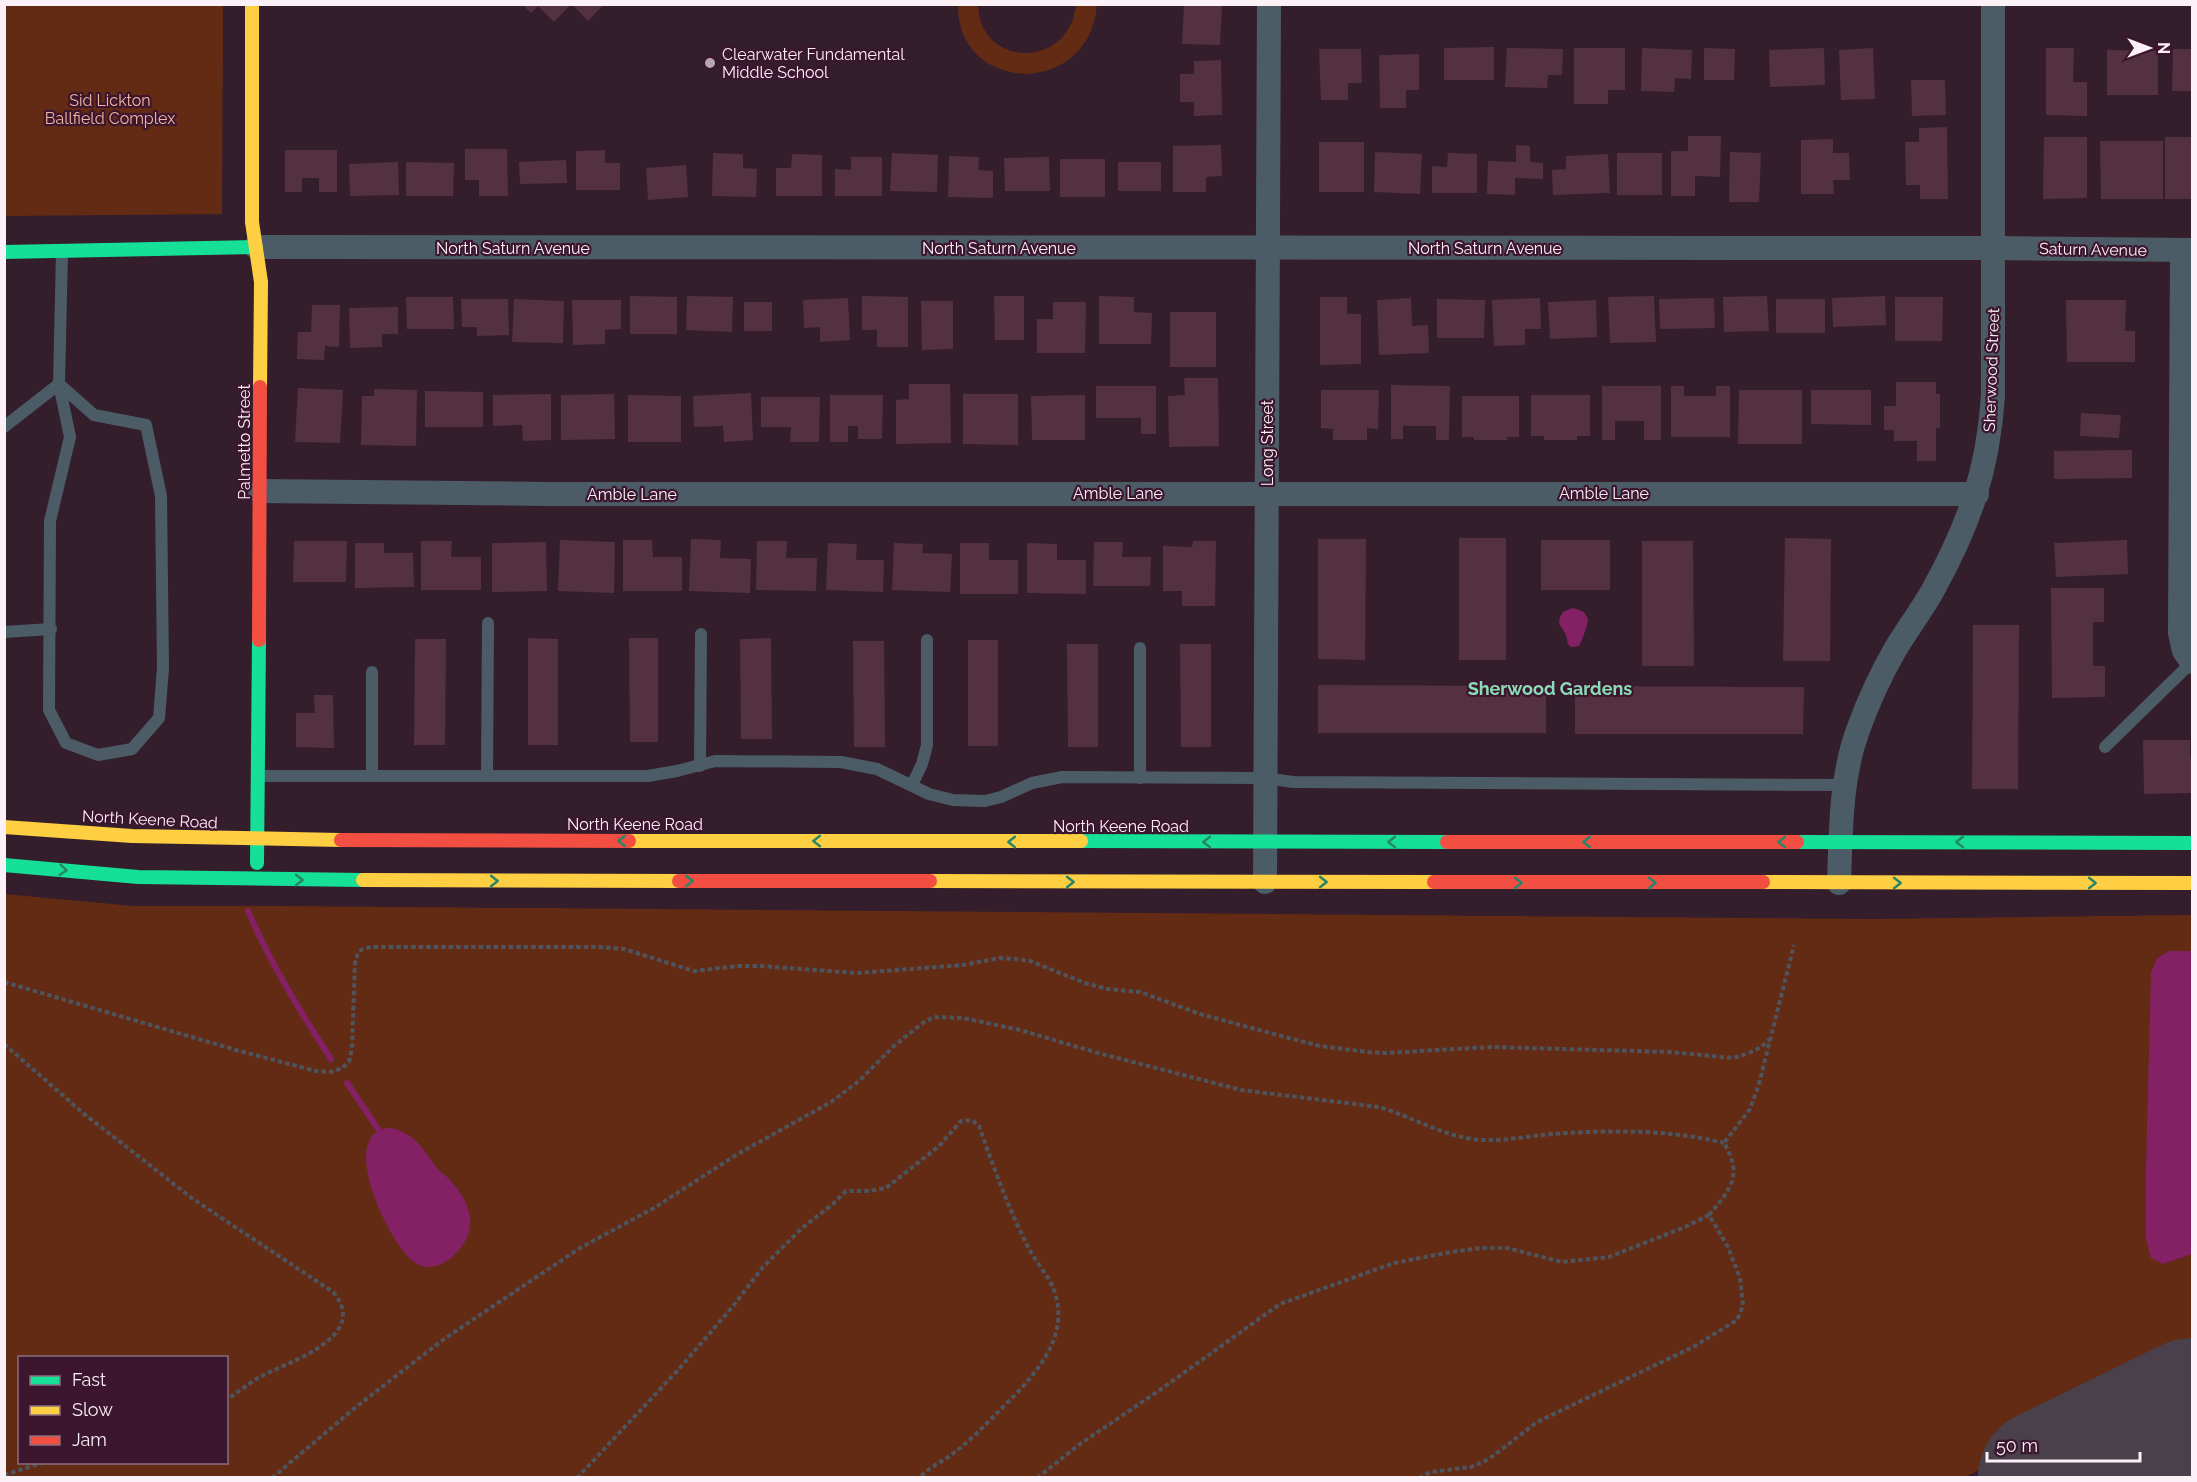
<svg xmlns="http://www.w3.org/2000/svg" width="2197" height="1482" font-family="Raleway,sans-serif">
<style>
.green{fill:#642b14;fill-rule:evenodd}
.water{fill:#842165}
.lines{fill:none;stroke-linecap:round;stroke-linejoin:round}
.stream{stroke:#842165;stroke-width:6}
.runway{stroke:#49404b;stroke-width:138}
.building{fill:#533141}
.path{stroke:#4e545d;stroke-width:4;stroke-dasharray:4.5 3;stroke-linecap:butt}
.lane{stroke:#4c5c66;stroke-width:12}
.street{stroke:#4c5c66;stroke-width:24}
.fast{stroke:#16e098;stroke-width:14}
.slow{stroke:#ffcf43;stroke-width:14}
.jam{stroke:#f24e42;stroke-width:14}
.oneway{stroke:#278568}
.poi-dot{fill:#b6a7b0;stroke:#3c162e;stroke-width:2}
.labels{text-anchor:middle;stroke-width:4.5;stroke-linejoin:round;paint-order:stroke}
.poi-label{font-size:16px;fill:#fcf1f7;stroke:#3c162e;text-anchor:start}
.park-label{font-size:16px;fill:#f0b59e;stroke:#3c162e}
.street-label{font-size:16px;fill:#fcf1f7;stroke:#3c162e}
.neighbourhood-label{font-size:18px;font-weight:bold;fill:#89ddb6;stroke:#3c162e}
</style>
<rect width="100%" height="100%" fill="#341e2c"/>
<!-- green -->
<g class="green">
<polygon points="4,5 223,5 222,214 5,216"/>
<path d="M958,5H978C980,68 1069,70 1076,5H1097C1088,100 957,93 958,5Z"/>
<path d="M4,894L133,906H279L1875,919L2192,915V951H2169L2157,958L2146,1168L2163,1264L2192,1254V1367L1965,1477H5ZM20,1358H226V1462H20Z"/>
<polygon points="2192,1446 2192,1477 2127,1477"/>
</g>
<!-- water -->
<g class="water">
<path d="M1573,608L1584,612L1588,619C1588,624 1582,641 1579,646L1571,647L1568,644C1567,641 1567,638 1566,635C1561,624 1555,625 1563,612Z"/>
<polygon points="2169,951 2192,951 2192,1254 2163,1264 2151,1258 2146,1239 2146,1168 2151,973 2157,958"/>
<path d="M388,1128C413,1130 424,1151 438,1169C441,1173 445,1175 449,1179C467,1197 480,1225 461,1247C454,1256 447,1263 436,1266C428,1268 421,1267 414,1262C390,1245 336,1134 388,1128Z"/>
</g>
<g class="lines">
<!-- stream -->
<g class="stream">
<path d="M248,911C271,964 299,1010 331,1059"/>
<polyline points="347,1083 378,1129"/>
</g>
<!-- runway -->
<polyline class="runway" points="2047,1478 2192,1407"/>
</g>
<!-- building -->
<g class="building">
<polygon points="522,4 571,4 554,22 538,6 531,13"/>
<polygon points="572,4 604,4 588,21"/>
<polygon points="1184,4 1222,4 1220,45 1182,44"/>
<polygon points="1494,47 1494,80 1444,80 1444,48"/>
<polygon points="1507,48 1563,49 1562,75 1548,75 1547,88 1505,87"/>
<polygon points="1574,48 1625,48 1625,90 1608,90 1608,104 1574,104"/>
<polygon points="1642,48 1692,50 1691,79 1675,78 1674,92 1641,91"/>
<polygon points="1704,48 1735,49 1734,80 1704,80"/>
<polygon points="1824,48 1825,85 1770,87 1769,50"/>
<polygon points="1873,48 1875,99 1841,100 1839,50"/>
<polygon points="2046,48 2074,48 2073,82 2087,82 2087,116 2046,115"/>
<polygon points="1319,49 1361,49 1362,83 1348,83 1348,100 1321,100"/>
<polygon points="2173,49 2192,49 2192,91 2172,91"/>
<polygon points="2107,50 2158,51 2158,95 2107,95"/>
<polygon points="1419,54 1419,90 1406,90 1406,108 1380,108 1379,55"/>
<polygon points="1221,60 1222,115 1194,116 1194,102 1180,102 1180,74 1194,74 1194,61"/>
<polygon points="1911,80 1945,80 1946,115 1912,116"/>
<polygon points="1947,127 1948,199 1920,199 1920,185 1906,185 1905,142 1919,142 1919,128"/>
<polygon points="1688,136 1721,136 1720,177 1695,176 1695,196 1671,196 1671,151 1688,151"/>
<polygon points="2044,137 2087,137 2087,198 2043,199"/>
<rect x="2165" y="137" width="27" height="62"/>
<polygon points="1833,139 1833,153 1849,153 1850,180 1833,180 1834,194 1801,194 1801,140"/>
<polygon points="2100,141 2163,141 2163,199 2101,199"/>
<rect x="1319" y="142" width="45" height="50"/>
<polygon points="1221,145 1222,176 1206,177 1206,192 1173,192 1173,146"/>
<polygon points="1516,145 1530,146 1530,162 1543,163 1543,179 1515,178 1515,195 1487,194 1488,161 1516,162"/>
<polygon points="465,149 507,149 508,196 479,196 479,180 465,180"/>
<polygon points="285,150 337,150 337,192 319,192 319,178 302,178 302,192 285,192"/>
<polygon points="605,150 605,163 620,163 620,190 576,190 576,151"/>
<polygon points="1375,152 1422,154 1420,194 1374,192"/>
<polygon points="1730,152 1761,153 1759,202 1729,202"/>
<polygon points="713,153 743,154 743,168 757,169 756,197 712,196"/>
<polygon points="892,153 938,155 937,192 890,191"/>
<polygon points="1448,153 1477,154 1477,193 1432,193 1432,166 1447,167"/>
<rect x="1617" y="153" width="45" height="42"/>
<polygon points="792,154 822,155 822,196 776,196 776,168 791,168"/>
<polygon points="1608,154 1610,193 1553,195 1552,170 1566,169 1566,156"/>
<polygon points="949,156 979,157 978,170 993,171 993,198 948,197"/>
<polygon points="851,157 882,157 882,196 835,196 835,169 851,170"/>
<polygon points="1049,157 1050,191 1005,191 1004,158"/>
<rect x="1060" y="159" width="45" height="38"/>
<polygon points="566,160 567,183 520,184 519,162"/>
<polygon points="398,162 399,195 350,196 349,164"/>
<polygon points="406,162 454,163 453,196 406,196"/>
<rect x="1118" y="162" width="43" height="29"/>
<polygon points="686,165 688,197 648,200 646,168"/>
<polygon points="630,296 677,297 677,334 630,334"/>
<polygon points="687,296 733,297 732,332 686,330"/>
<polygon points="862,296 908,297 908,347 877,347 877,330 862,330"/>
<polygon points="994,296 1024,296 1024,340 995,340"/>
<polygon points="1099,296 1134,297 1134,312 1152,313 1151,344 1099,344"/>
<polygon points="1654,296 1656,342 1610,343 1608,297"/>
<polygon points="1767,296 1769,331 1724,332 1723,297"/>
<polygon points="1885,296 1886,325 1833,327 1832,298"/>
<polygon points="406,297 453,297 454,329 407,329"/>
<polygon points="1320,297 1347,297 1347,314 1361,314 1361,364 1320,365"/>
<polygon points="1895,297 1943,297 1942,341 1895,341"/>
<polygon points="848,298 850,340 820,342 820,327 804,328 803,300"/>
<polygon points="1411,298 1412,326 1428,325 1429,353 1379,355 1377,300"/>
<polygon points="1540,298 1541,329 1525,329 1525,345 1494,346 1492,300"/>
<polygon points="1714,298 1715,328 1660,329 1659,299"/>
<polygon points="461,299 508,299 509,335 477,336 477,327 462,327"/>
<polygon points="514,299 564,301 563,343 512,342"/>
<polygon points="1437,299 1485,300 1484,338 1437,338"/>
<rect x="1776" y="299" width="49" height="34"/>
<polygon points="572,300 621,300 621,329 605,330 605,344 573,345"/>
<polygon points="1596,300 1597,337 1550,339 1548,302"/>
<polygon points="2066,300 2126,300 2125,331 2135,331 2135,362 2067,362"/>
<polygon points="921,301 953,301 953,349 922,350"/>
<rect x="744" y="302" width="28" height="29"/>
<polygon points="1053,302 1086,302 1085,353 1037,353 1037,319 1053,319"/>
<polygon points="312,305 340,305 339,347 325,346 324,360 297,359 298,332 311,332"/>
<polygon points="398,307 398,334 382,334 382,347 350,348 349,308"/>
<rect x="1170" y="312" width="46" height="55"/>
<polygon points="1184,378 1218,378 1219,446 1169,447 1168,396 1185,395"/>
<polygon points="1896,382 1936,382 1936,394 1940,394 1940,428 1936,428 1936,461 1917,461 1917,441 1894,441 1894,430 1884,430 1884,406 1896,406"/>
<polygon points="909,384 950,384 951,443 896,444 896,400 909,399"/>
<polygon points="1391,385 1450,386 1449,440 1436,440 1436,426 1403,426 1403,439 1391,439"/>
<polygon points="1096,386 1156,386 1156,434 1141,434 1141,418 1096,418"/>
<polygon points="1602,386 1661,386 1661,440 1644,440 1644,421 1615,421 1615,440 1602,440"/>
<polygon points="1671,386 1684,386 1684,396 1716,396 1716,386 1730,386 1730,437 1671,437"/>
<polygon points="298,388 343,390 340,443 295,442"/>
<polygon points="374,389 417,390 416,446 361,445 362,396 374,396"/>
<polygon points="1321,390 1379,390 1378,429 1367,428 1367,440 1333,440 1333,429 1321,428"/>
<polygon points="1739,390 1802,390 1802,444 1738,444"/>
<polygon points="1811,390 1871,390 1871,425 1811,424"/>
<polygon points="425,391 483,392 483,427 425,427"/>
<polygon points="751,393 753,440 724,442 723,426 694,427 693,396"/>
<polygon points="551,394 551,440 523,441 522,425 493,426 493,395"/>
<polygon points="614,394 615,439 561,440 561,395"/>
<polygon points="963,394 1018,394 1018,445 963,444"/>
<polygon points="628,395 681,396 681,442 628,442"/>
<polygon points="830,395 883,395 882,439 858,439 858,426 848,426 848,442 830,442"/>
<polygon points="1085,395 1085,440 1032,440 1031,396"/>
<polygon points="1531,395 1590,395 1590,436 1577,436 1577,440 1544,440 1544,436 1531,436"/>
<polygon points="1462,396 1519,396 1519,437 1507,437 1507,440 1474,440 1474,437 1462,437"/>
<polygon points="761,397 820,397 819,442 790,442 791,427 761,427"/>
<polygon points="2081,413 2121,415 2119,438 2080,436"/>
<polygon points="2132,450 2132,478 2054,479 2054,451"/>
<rect x="1459" y="538" width="47" height="122"/>
<polygon points="1785,538 1831,539 1830,661 1783,661"/>
<polygon points="691,539 721,540 720,558 751,559 750,593 689,591"/>
<polygon points="1318,539 1366,539 1365,660 1318,659"/>
<polygon points="560,540 615,542 614,593 558,591"/>
<polygon points="623,540 652,540 653,557 682,557 682,591 623,591"/>
<rect x="1541" y="540" width="69" height="50"/>
<polygon points="2127,540 2128,574 2056,577 2054,543"/>
<polygon points="294,541 347,541 346,582 293,582"/>
<polygon points="421,541 452,541 451,557 481,557 481,590 421,590"/>
<polygon points="757,541 787,541 786,558 817,558 816,591 756,590"/>
<polygon points="1193,541 1216,541 1215,606 1182,606 1182,591 1163,591 1163,546 1192,547"/>
<polygon points="1642,541 1693,541 1694,666 1642,666"/>
<polygon points="546,542 547,591 492,592 492,543"/>
<polygon points="1094,542 1123,542 1122,557 1151,557 1150,586 1093,586"/>
<polygon points="355,543 384,543 384,553 413,553 414,587 355,588"/>
<polygon points="828,543 857,544 856,560 884,560 883,592 826,590"/>
<polygon points="894,543 923,544 922,553 952,554 950,592 892,590"/>
<polygon points="960,543 989,543 989,560 1018,560 1018,594 960,594"/>
<polygon points="1027,543 1057,544 1057,560 1086,560 1086,594 1027,593"/>
<polygon points="2051,588 2104,588 2104,622 2093,622 2093,666 2105,666 2105,697 2052,698"/>
<polygon points="1973,625 2019,625 2018,789 1972,789"/>
<polygon points="528,638 558,639 558,745 528,745"/>
<polygon points="629,638 658,638 658,742 630,742"/>
<polygon points="771,638 772,739 741,739 740,639"/>
<polygon points="415,639 446,639 445,745 414,745"/>
<rect x="968" y="640" width="30" height="106"/>
<polygon points="853,641 884,641 885,747 854,747"/>
<polygon points="1067,644 1098,644 1098,747 1068,747"/>
<polygon points="1180,644 1211,644 1211,747 1181,747"/>
<polygon points="1318,685 1546,686 1546,733 1318,733"/>
<polygon points="1575,686 1804,687 1803,734 1575,734"/>
<polygon points="314,695 333,695 334,748 296,747 296,713 315,713"/>
<polygon points="2143,740 2190,740 2190,757 2192,757 2192,793 2144,794"/>
</g>
<g class="lines">
<!-- path -->
<g class="path">
<path d="M4,982L236,1050L316,1071L331,1072L342,1068L349,1062L352,1048L355,964C357,950 361,948 374,947H599L624,949L694,971L738,966H759L857,973L963,965L1000,958L1015,959L1030,961L1085,983L1108,989L1140,992L1200,1014L1285,1037L1320,1046L1368,1052L1385,1053L1492,1047L1670,1052L1733,1058L1749,1053L1761,1047L1770,1039"/>
<path d="M4,1044L83,1113L193,1199L333,1292C372,1338 286,1362 258,1378C247,1385 237,1393 226,1400"/>
<polyline points="4,1475 45,1462"/>
<path d="M272,1478L356,1407L444,1339L580,1248L654,1208L736,1155L831,1102L859,1081L895,1045L924,1022L934,1017L963,1018L1020,1030L1098,1053L1241,1090L1379,1107C1413,1117 1448,1139 1483,1140C1506,1141 1529,1136 1552,1134C1609,1130 1668,1129 1724,1143"/>
<path d="M577,1478L679,1369L734,1305L763,1267L802,1228L833,1204L846,1191H869L886,1188L939,1146L961,1121L972,1120L979,1126C993,1166 1008,1207 1027,1245C1034,1260 1048,1275 1053,1288C1074,1339 1029,1381 997,1413C984,1426 971,1440 956,1451C944,1461 931,1466 919,1478"/>
<polyline points="1037,1478 1080,1444 1157,1392 1280,1304 1394,1263 1451,1252 1481,1248 1507,1248 1562,1262 1609,1257 1685,1227 1709,1215"/>
<path d="M1419,1478L1431,1472L1471,1467L1489,1459L1537,1422L1693,1347L1737,1320L1743,1306L1740,1278L1728,1247L1709,1215C1731,1189 1743,1175 1724,1143L1750,1109L1759,1084L1794,945"/>
</g>
<!-- lane -->
<g class="lane">
<polyline points="59,384 94,415 146,425 161,496 163,668 159,718 132,749 98,755 66,743 49,710 50,521 70,437 59,384 62,252"/>
<polyline points="4,427 59,384"/>
<polyline points="4,632 51,629"/>
<polyline points="1140,648 1140,778"/>
<polyline points="2105,747 2192,662"/>
<polyline points="700,766 701,634"/>
<polyline points="259,776 648,776 677,771 715,761 841,762 877,769 929,794 953,800 985,801 1001,797 1032,783 1062,777 1265,778 1293,782 1845,785"/>
<polyline points="372,776 372,672"/>
<polyline points="487,776 488,623"/>
<polyline points="912,785 922,764 927,745 927,640"/>
</g>
<!-- street -->
<g class="street">
<polyline points="256,247 1994,248 2192,250"/>
<polyline points="2182,250 2180,633 2184,651 2192,662"/>
<polyline points="260,491 550,494 1977,494"/>
<polyline points="1265,882 1269,4"/>
<path d="M1839,883C1841,832 1840,779 1858,730C1868,702 1881,674 1896,648C1908,628 1922,610 1933,590C1969,525 1988,471 1993,396V4"/>
</g>
<!-- fast -->
<g class="fast">
<polyline points="4,252 256,247"/>
<polyline points="1081,841 1447,842"/>
<polyline points="1797,842 2192,843"/>
<polyline points="257,863 259,640"/>
<polyline points="4,865 138,877 363,880"/>
</g>
<!-- slow -->
<g class="slow">
<polyline points="252,4 252,222 261,282 260,387"/>
<polyline points="4,827 132,836 341,840"/>
<polyline points="629,841 1081,841"/>
<polyline points="363,880 679,881"/>
<polyline points="930,881 1434,882"/>
<polyline points="1763,882 2192,883"/>
</g>
<!-- jam -->
<g class="jam">
<polyline points="259,640 260,387"/>
<polyline points="341,840 629,841"/>
<polyline points="1447,842 1797,842"/>
<polyline points="679,881 930,881"/>
<polyline points="1434,882 1763,882"/>
</g>
</g>
<!-- one-way arrows -->
<defs><path id="oneway-chevron" d="M-2-3.5L2.5 0L-2 3.5" fill="none" stroke-width="1.6" stroke-linecap="round" stroke-linejoin="round" transform="scale(1.5)"/></defs>
<g class="oneway">
<use href="#oneway-chevron" transform="translate(622 841) rotate(-180)"/>
<use href="#oneway-chevron" transform="translate(817 841) rotate(-180)"/>
<use href="#oneway-chevron" transform="translate(1012 842) rotate(-180)"/>
<use href="#oneway-chevron" transform="translate(1207 842) rotate(-180)"/>
<use href="#oneway-chevron" transform="translate(1392 842) rotate(180)"/>
<use href="#oneway-chevron" transform="translate(1587 842) rotate(180)"/>
<use href="#oneway-chevron" transform="translate(1782 842) rotate(180)"/>
<use href="#oneway-chevron" transform="translate(1960 842) rotate(180)"/>
<use href="#oneway-chevron" transform="translate(63 870) rotate(5)"/>
<use href="#oneway-chevron" transform="translate(299 880)"/>
<use href="#oneway-chevron" transform="translate(494 881)"/>
<use href="#oneway-chevron" transform="translate(689 881)"/>
<use href="#oneway-chevron" transform="translate(1070 882)"/>
<use href="#oneway-chevron" transform="translate(1323 882)"/>
<use href="#oneway-chevron" transform="translate(1518 883)"/>
<use href="#oneway-chevron" transform="translate(1652 883)"/>
<use href="#oneway-chevron" transform="translate(1897 883)"/>
<use href="#oneway-chevron" transform="translate(2092 883)"/>
</g>
<!-- markers -->
<circle class="poi-dot" cx="710" cy="63" r="6"/>
<g class="labels">
<!-- poi labels -->
<g class="poi-label">
<text x="722" y="60">Clearwater Fundamental<tspan x="722" dy="18">Middle School</tspan></text>
</g>
<!-- park labels -->
<g class="park-label">
<text x="110" y="106">Sid Lickton<tspan x="110" dy="18">Ballfield Complex</tspan></text>
</g>
<!-- street labels -->
<g class="street-label">
<text x="513" y="254">North Saturn Avenue</text>
<text x="999" y="254">North Saturn Avenue</text>
<text x="1485" y="254">North Saturn Avenue</text>
<text transform="translate(2093 249) rotate(1)" y="6">Saturn Avenue</text>
<text transform="translate(1991 370) rotate(-88)" y="6">Sherwood Street</text>
<text transform="translate(244 442) rotate(-90)" y="6">Palmetto Street</text>
<text transform="translate(1267 443) rotate(-90)" y="6">Long Street</text>
<text x="1118" y="499">Amble Lane</text>
<text x="1604" y="499">Amble Lane</text>
<text x="632" y="500">Amble Lane</text>
<text transform="translate(150 819) rotate(3)" y="6">North Keene Road</text>
<text x="635" y="830">North Keene Road</text>
<text x="1121" y="832">North Keene Road</text>
</g>
<!-- neighbourhood labels -->
<g class="neighbourhood-label">
<text x="1550" y="695">Sherwood Gardens</text>
</g>
</g>
<!-- border -->
<rect width="2197" height="1482" fill="none" stroke="#fcf1f7" stroke-width="12"/>
<!-- legend -->
<rect x="18" y="1356" width="210" height="108" fill="#3c162e" stroke="#896e7e" stroke-width="1.5"/>
<rect x="30" y="1376" width="30" height="9" fill="#16e098" stroke="#896e7e" stroke-width="1.5"/>
<text x="72" y="1386" font-size="18" fill="#fcf1f7">Fast</text>
<rect x="30" y="1406" width="30" height="9" fill="#ffcf43" stroke="#896e7e" stroke-width="1.5"/>
<text x="72" y="1416" font-size="18" fill="#fcf1f7">Slow</text>
<rect x="30" y="1436" width="30" height="9" fill="#f24e42" stroke="#896e7e" stroke-width="1.5"/>
<text x="72" y="1446" font-size="18" fill="#fcf1f7">Jam</text>
<!-- north arrow -->
<g transform="translate(2149 48) rotate(90)" stroke="#3c162e" stroke-width="4.5" paint-order="stroke">
<path d="M0-4.5L10 22L0 15L-10 22Z" fill="#fcf1f7"/>
<text y="-9" font-size="16" font-weight="bold" text-anchor="middle" fill="#fcf1f7">N</text>
</g>
<!-- scale -->
<path d="M1987 1452v9h153v-9" fill="none" stroke="#fcf1f7" stroke-width="3"/>
<text x="1996" y="1452" font-size="18" fill="#fcf1f7" stroke="#3c162e" stroke-width="4.5" paint-order="stroke">50 m</text>
</svg>
